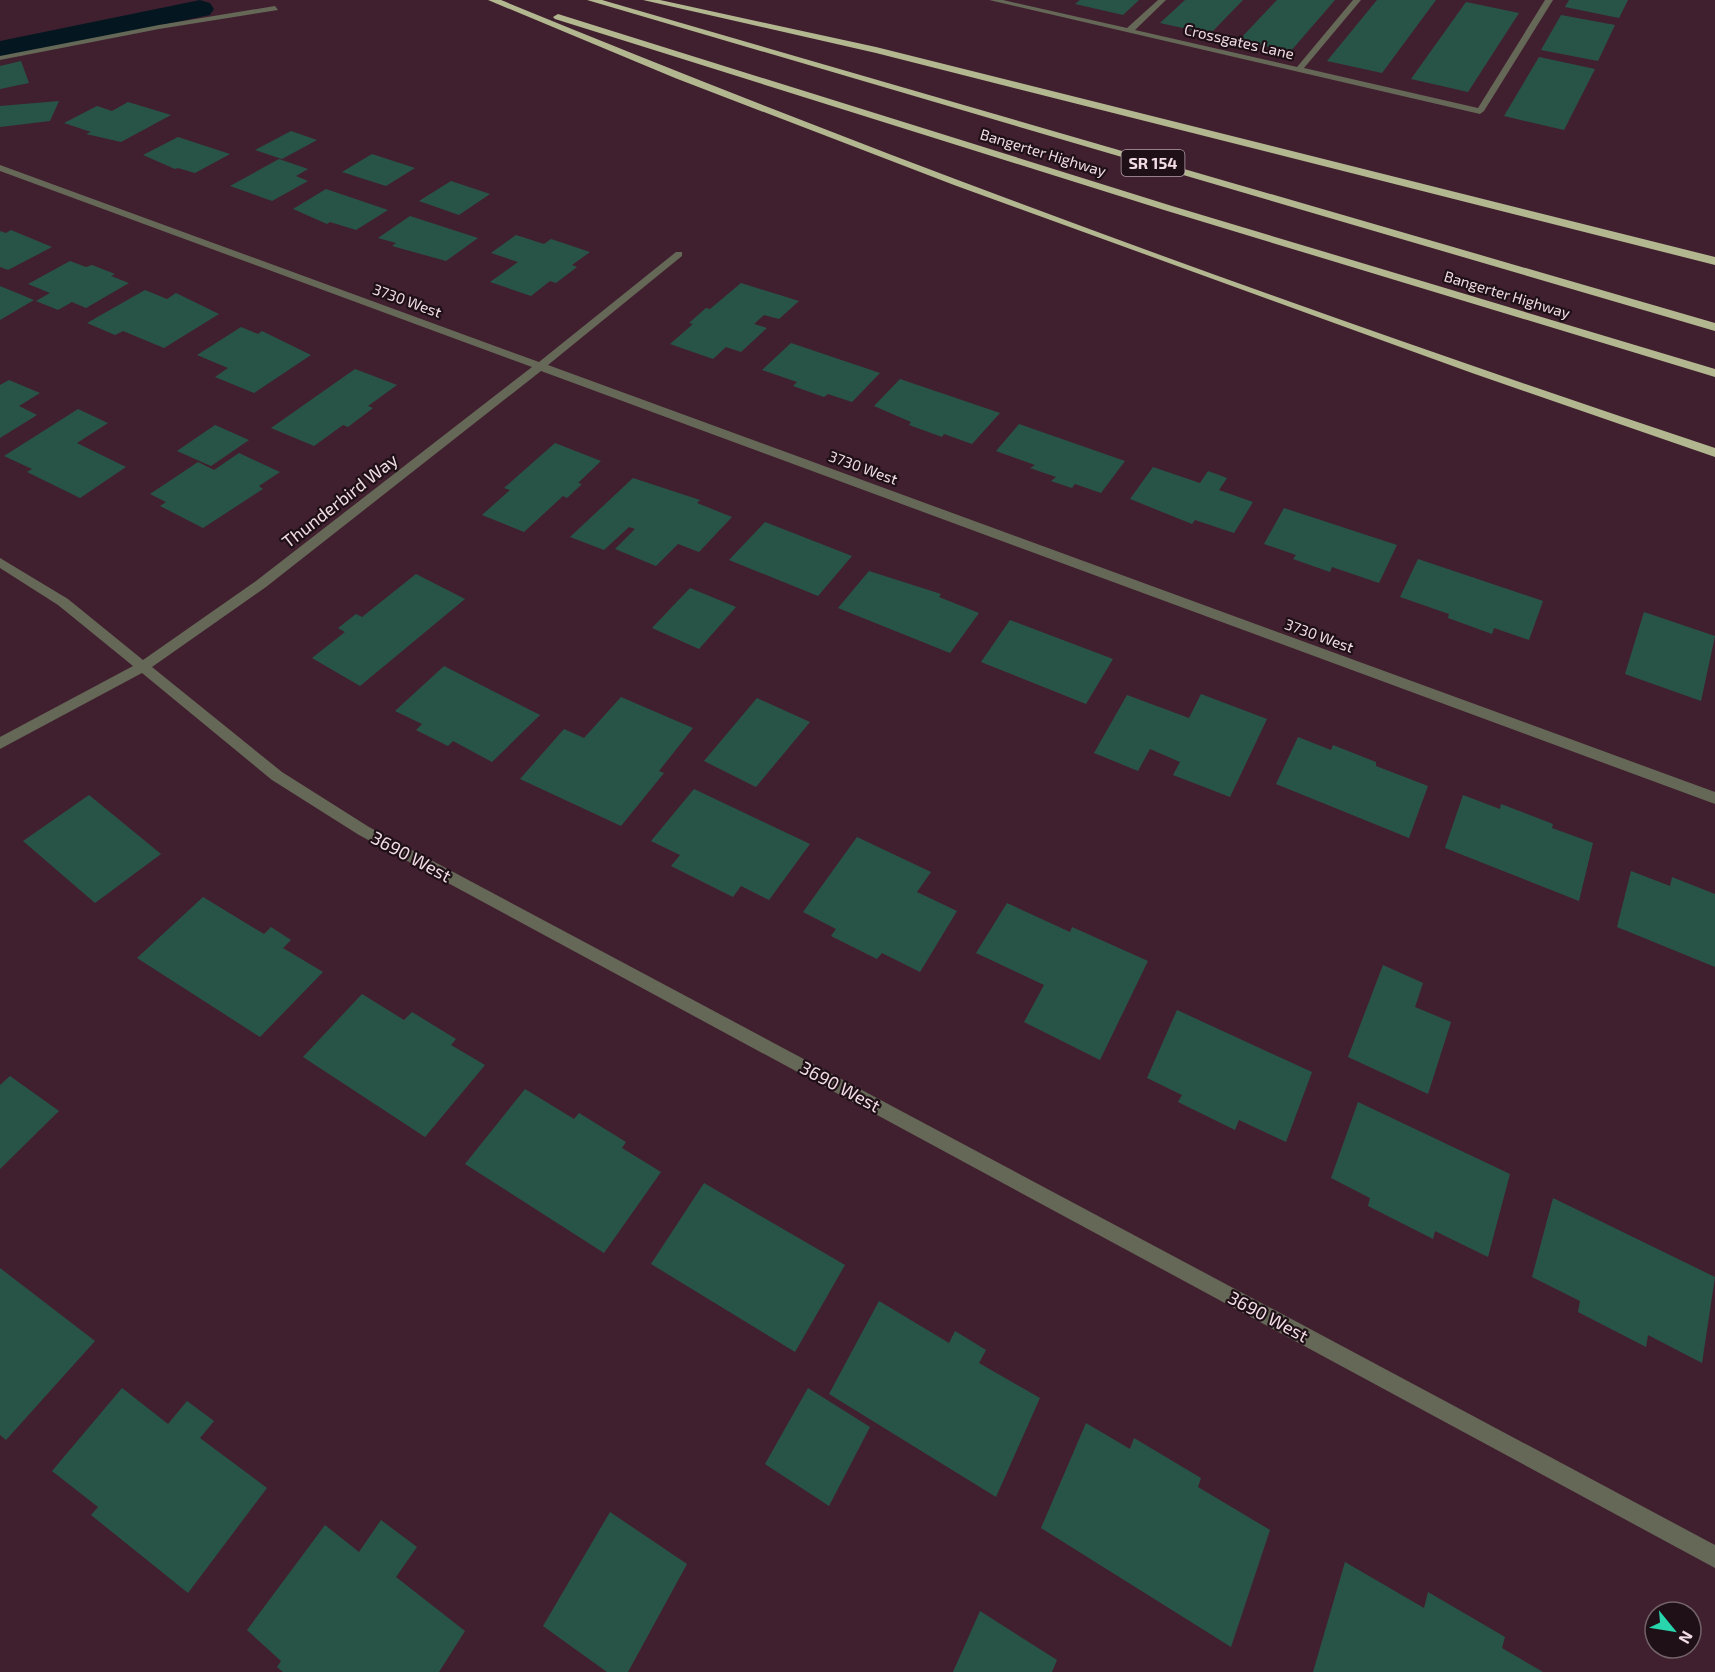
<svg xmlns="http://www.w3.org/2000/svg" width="1715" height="1672" font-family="'Exo 2',sans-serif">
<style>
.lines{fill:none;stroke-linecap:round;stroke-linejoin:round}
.canal{fill:#041720;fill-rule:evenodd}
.building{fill:#285447}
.lane{fill:#656757;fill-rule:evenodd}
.street{fill:#656757;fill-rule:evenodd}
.highway{fill:#b3b790;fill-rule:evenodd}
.labels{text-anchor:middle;stroke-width:4.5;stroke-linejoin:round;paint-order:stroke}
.far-street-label{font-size:15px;fill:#f2dce4;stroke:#1e1016}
.shield{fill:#1e1016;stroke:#b29fa6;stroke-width:1.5}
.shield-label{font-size:16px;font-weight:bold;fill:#f2dce4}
.street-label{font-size:18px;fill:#f2dce4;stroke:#1e1016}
</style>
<rect width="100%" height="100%" fill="#40202f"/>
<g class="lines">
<!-- canal -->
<polygon class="canal" points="200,0 210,3 214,9 210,15 0,59 0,41"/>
</g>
<!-- building -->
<g class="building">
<polygon points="1080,0 1139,0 1123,15 1075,4"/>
<polygon points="1185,0 1243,0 1210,34 1160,23"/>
<polygon points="1277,0 1335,0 1290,52 1239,40"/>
<polygon points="1377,0 1436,0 1382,73 1327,61"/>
<polygon points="1569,0 1628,0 1619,18 1565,7"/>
<polygon points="1466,2 1519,13 1468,92 1411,79"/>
<polygon points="1561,15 1615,25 1598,61 1541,50"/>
<polygon points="1539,57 1595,69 1564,130 1504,116"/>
<polygon points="21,61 29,83 0,89 0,66"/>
<polygon points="59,101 50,121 0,127 0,106"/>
<polygon points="128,102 171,115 121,142 86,134 91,132 64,123 97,106 112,111"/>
<polygon points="291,131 317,140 282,159 255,150"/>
<polygon points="178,137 230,154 195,173 178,168 175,169 143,155"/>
<polygon points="372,154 415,168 386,186 342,172"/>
<polygon points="279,159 308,169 296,176 308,181 272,201 230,186"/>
<polygon points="451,181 490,194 459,215 419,201"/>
<polygon points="326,189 388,210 356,230 330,222 327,224 293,209"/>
<polygon points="410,216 478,238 446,261 392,246 396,243 378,238"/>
<polygon points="11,230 52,247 8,270 0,267 0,231 6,233"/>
<polygon points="516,235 544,244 551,239 590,252 572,265 577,267 556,283 550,281 531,296 490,282 518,262 491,253"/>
<polygon points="70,261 86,267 92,265 115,274 111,276 129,283 86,308 72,302 58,310 36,301 50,293 28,284"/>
<polygon points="741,283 799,301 779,319 764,315 754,324 767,328 741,352 726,347 713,359 670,344 693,324 689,323 706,308 710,309"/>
<polygon points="0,286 34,300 0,320"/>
<polygon points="145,290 167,299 176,293 219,314 164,348 123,331 115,335 87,323"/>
<polygon points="241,327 258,334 262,331 311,355 254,393 215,377 228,368 197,355"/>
<polygon points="791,343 880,373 852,402 828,394 824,397 793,386 797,382 762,370"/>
<polygon points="355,369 397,385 368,406 373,408 348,427 343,425 314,446 271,428"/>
<polygon points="900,379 1000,413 972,444 944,434 942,437 909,425 911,422 874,406"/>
<polygon points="9,380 40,393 19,406 37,415 0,438 0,385"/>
<polygon points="78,409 108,423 77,443 126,467 80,498 27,472 32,469 4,456"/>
<polygon points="1019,424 1125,461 1101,493 1075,484 1072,488 1051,481 1056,477 1030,468 1035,465 996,451"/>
<polygon points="215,425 249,440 211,466 177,451"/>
<polygon points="555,443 601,461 578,483 582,484 567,498 563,496 524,532 482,515 510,490 504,488"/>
<polygon points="239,453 280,472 259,486 263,489 203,528 160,506 166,502 150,494 198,462 214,470"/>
<polygon points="1153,467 1200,483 1208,471 1227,478 1219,490 1253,502 1234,533 1195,520 1192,524 1130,499"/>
<polygon points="633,478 700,500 697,503 732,517 699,552 678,544 656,566 615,549 635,529 629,527 604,550 570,537"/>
<polygon points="1284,508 1397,545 1379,583 1332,567 1330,572 1293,559 1296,555 1264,544"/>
<polygon points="765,522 852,556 818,596 729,560"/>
<polygon points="1418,559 1543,601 1529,640 1494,628 1492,634 1448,618 1449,614 1400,597"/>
<polygon points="869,571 941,594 939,597 979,613 950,653 838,608"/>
<polygon points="416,574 465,599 360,686 312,658 345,632 338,628 356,614 362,617"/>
<polygon points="690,588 736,607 699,649 652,628"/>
<polygon points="1644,612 1715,636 1701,701 1625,674"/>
<polygon points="1010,620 1113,659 1086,704 981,662"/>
<polygon points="444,666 540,715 492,762 453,741 448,746 416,730 422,724 395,711"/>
<polygon points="1201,694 1267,719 1230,797 1173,775 1180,762 1150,749 1138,771 1094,753 1127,695 1189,718"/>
<polygon points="621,697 693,728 659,771 664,773 621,826 520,779 564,729 584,738"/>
<polygon points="757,698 810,722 756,787 704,761"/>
<polygon points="1298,737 1331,750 1333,745 1376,762 1376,766 1428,786 1409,838 1276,784"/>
<polygon points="694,789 810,844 769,900 741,886 733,897 671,866 680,855 651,841"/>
<polygon points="89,795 161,854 95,903 23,841"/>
<polygon points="1463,795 1500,809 1501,804 1553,824 1552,828 1593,843 1579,901 1445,848"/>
<polygon points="857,837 931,872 917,892 957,911 920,972 882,953 877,959 831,936 836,929 803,912"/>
<polygon points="1631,871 1670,886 1672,877 1715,894 1715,967 1617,927"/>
<polygon points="203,897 264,934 271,927 291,940 283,948 323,972 260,1037 137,958"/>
<polygon points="1007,903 1070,932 1072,927 1148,961 1100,1060 1024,1022 1044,985 976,953"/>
<polygon points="1383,965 1423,983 1415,1007 1451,1022 1428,1094 1348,1057"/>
<polygon points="362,994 404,1020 412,1012 456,1039 451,1045 485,1065 425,1137 303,1057"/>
<polygon points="1177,1010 1312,1072 1286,1142 1239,1120 1235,1130 1178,1102 1182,1095 1147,1078"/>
<polygon points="10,1076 59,1111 0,1169 0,1085"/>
<polygon points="525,1089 574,1119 579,1113 626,1142 622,1148 661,1172 604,1253 465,1164"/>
<polygon points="1358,1102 1510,1174 1488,1257 1435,1231 1433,1239 1368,1206 1370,1198 1331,1178"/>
<polygon points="704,1183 845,1265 795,1352 651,1264"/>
<polygon points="1553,1198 1715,1277 1702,1363 1648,1335 1646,1347 1578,1312 1580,1301 1532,1277"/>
<polygon points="0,1268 95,1341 6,1440 0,1435"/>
<polygon points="879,1301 949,1343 955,1331 986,1350 979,1363 1040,1398 996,1497 829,1394"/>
<polygon points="122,1388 168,1424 187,1401 214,1421 200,1438 267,1488 188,1593 91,1515 98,1507 52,1471"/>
<polygon points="808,1388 870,1427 829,1506 765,1464"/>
<polygon points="1086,1423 1130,1449 1134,1438 1201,1478 1198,1487 1270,1530 1231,1647 1041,1528"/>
<polygon points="610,1512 687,1564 628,1672 607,1672 543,1626"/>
<polygon points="381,1520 417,1547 396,1577 465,1631 439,1672 283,1672 277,1667 281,1661 247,1630 325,1525 359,1552"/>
<polygon points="1345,1562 1424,1608 1428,1592 1505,1637 1502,1648 1543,1672 1313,1672"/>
<polygon points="980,1611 1057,1660 1052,1672 953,1672"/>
</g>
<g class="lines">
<!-- lane -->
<polygon class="lane" points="275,6 278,10 159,29 0,60 0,56 159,25"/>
<!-- street -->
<g class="street">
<polygon points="989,0 1003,0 1127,28 1158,0 1166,0 1135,30 1297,67 1353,0 1361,0 1304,68 1478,108 1545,0 1553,0 1484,111 1480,114"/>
<polygon points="0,165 539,362 676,252 682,252 682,256 548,365 1715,792 1715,804 541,371 266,587 152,667 282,772 369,827 1715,1545 1715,1568 359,835 272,780 142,673 0,749 0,737 133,666 58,605 0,568 0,558 68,599 143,660 256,581 532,367 0,171"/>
</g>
<!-- highway -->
<g class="highway">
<path d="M488,0H501C900,164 1306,312 1715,448V457L1472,373L954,185L675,78Z"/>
<polygon points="587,0 602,0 1715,323 1715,331"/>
<polygon points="643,0 660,0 876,47 1715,257 1715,265 876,53"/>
<polygon points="558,14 1172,206 1715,369 1715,377 1164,210 555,19 553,17"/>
</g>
</g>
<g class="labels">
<!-- far-street labels -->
<g class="far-street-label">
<text transform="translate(1239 42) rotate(13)" y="5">Crossgates Lane</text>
<text transform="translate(1043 153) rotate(17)" y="5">Bangerter Highway</text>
<text transform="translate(1507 295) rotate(17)" y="5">Bangerter Highway</text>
<text transform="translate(407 301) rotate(20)" y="5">3730 West</text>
<text transform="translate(863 468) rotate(20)" y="5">3730 West</text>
<text transform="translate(1319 636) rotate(20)" y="5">3730 West</text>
</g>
<!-- shield labels -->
<rect class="shield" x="1121.5" y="150" width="63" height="26" rx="4.5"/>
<g class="shield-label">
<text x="1153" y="169">SR 154</text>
</g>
<!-- street labels -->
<g class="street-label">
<text transform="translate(340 501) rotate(-38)" y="6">Thunderbird Way</text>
<text transform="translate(411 857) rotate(28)" y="6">3690 West</text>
<text transform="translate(840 1087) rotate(28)" y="6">3690 West</text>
<text transform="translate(1268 1317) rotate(28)" y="6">3690 West</text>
</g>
</g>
<!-- north arrow -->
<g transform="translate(1673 1630) rotate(120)"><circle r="28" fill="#1e1016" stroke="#736268" stroke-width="1.5"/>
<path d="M0-4.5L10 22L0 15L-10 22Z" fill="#28d5ad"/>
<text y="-9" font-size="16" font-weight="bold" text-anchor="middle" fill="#f2dce4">N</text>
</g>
</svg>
